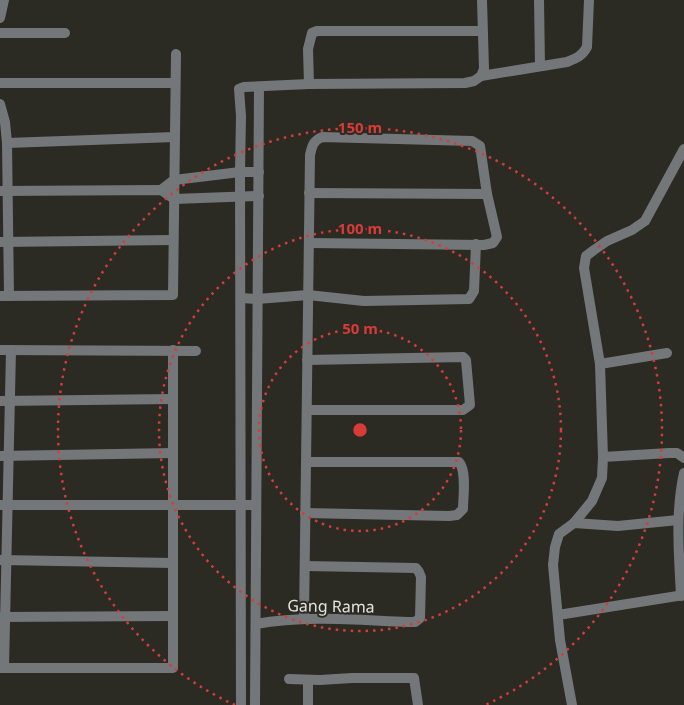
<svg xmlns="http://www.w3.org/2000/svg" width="684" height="705" font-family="'Noto Sans',sans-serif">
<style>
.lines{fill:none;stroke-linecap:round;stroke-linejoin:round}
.minor{stroke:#737779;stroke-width:10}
.ring{fill:none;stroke:#d73b3a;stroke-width:2.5;stroke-dasharray:2.5 5}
.labels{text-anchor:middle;stroke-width:4;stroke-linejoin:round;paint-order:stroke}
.street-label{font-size:16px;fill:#e4e4df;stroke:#2b2b23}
.centre{fill:#d73b3a;stroke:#2b2b23;stroke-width:2.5}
.ring-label{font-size:15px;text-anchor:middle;font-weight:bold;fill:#d73b3a;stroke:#2b2b23;stroke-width:4;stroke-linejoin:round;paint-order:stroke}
</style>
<rect width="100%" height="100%" fill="#2b2b23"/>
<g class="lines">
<!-- minor -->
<g class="minor">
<polyline points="539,0 540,65"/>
<polyline points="0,18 4,0"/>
<polyline points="0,33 65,33"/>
<path d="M481,76L567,62C577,58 582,56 587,47L589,0"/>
<polyline points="0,83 175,83"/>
<polyline points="309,84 308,49 312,33 317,31 482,31"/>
<polyline points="0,104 5,122 7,143 9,296"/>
<polyline points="7,143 175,137"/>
<polyline points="161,190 174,180 240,172 259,172"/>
<polyline points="0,191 161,190 174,199 259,196"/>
<polyline points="0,242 173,240"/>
<polyline points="309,243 484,245 493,243 497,237 487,194 309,193"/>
<polyline points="0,296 173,295 176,54"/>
<polyline points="241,298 257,299 308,295 364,301 469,299 474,291 476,244"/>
<polyline points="0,350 196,351"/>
<polyline points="600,364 667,353"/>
<polyline points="0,401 173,399"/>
<polyline points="307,410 463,410 470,405 466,360 463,357 307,360"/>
<polyline points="0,456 173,453"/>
<polyline points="603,457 669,453 677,453 684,458"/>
<polyline points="0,505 256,505"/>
<path d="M305,513L449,516L457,515L463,509C463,497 467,471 459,462H306"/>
<polyline points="574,523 618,526 678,520"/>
<polyline points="1,560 173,563"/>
<path d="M681,596C679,554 675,514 684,473"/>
<polyline points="558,615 684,595"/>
<polyline points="1,617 173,616"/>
<path d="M304,618L310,155C312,146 313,141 322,137L472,141L480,146L487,194"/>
<path d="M256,624C306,615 356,620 407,622H415L420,618L421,577L419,572L416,568L305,566"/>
<polyline points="0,668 173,668 173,350"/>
<polyline points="4,668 11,350"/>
<polyline points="289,679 320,680 352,678 414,678 418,705"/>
<polyline points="308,680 308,705"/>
<polyline points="241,705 240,172 241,116 239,89 244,87 309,84 465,83 474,81 481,76 484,69 482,0"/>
<polyline points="255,705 259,87"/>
<polyline points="572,705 560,640 553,565 555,547 559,534 574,523 592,501 602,478 603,457 600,364 584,268 586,256 594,250 607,241 632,230 645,221 684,149"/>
</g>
</g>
<!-- distance rings -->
<g class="ring">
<circle cx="360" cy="430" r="101"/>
<circle cx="360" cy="430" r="201"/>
<path d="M235 705A302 302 0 1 1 485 705"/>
</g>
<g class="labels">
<!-- street labels -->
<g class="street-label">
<text transform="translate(331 606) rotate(1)" y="6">Gang Rama</text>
</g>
</g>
<circle cx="360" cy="430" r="8" class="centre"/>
<g class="ring-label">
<text x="360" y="133">150 m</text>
<text x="360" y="234">100 m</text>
<text x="360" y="334">50 m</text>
</g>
</svg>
